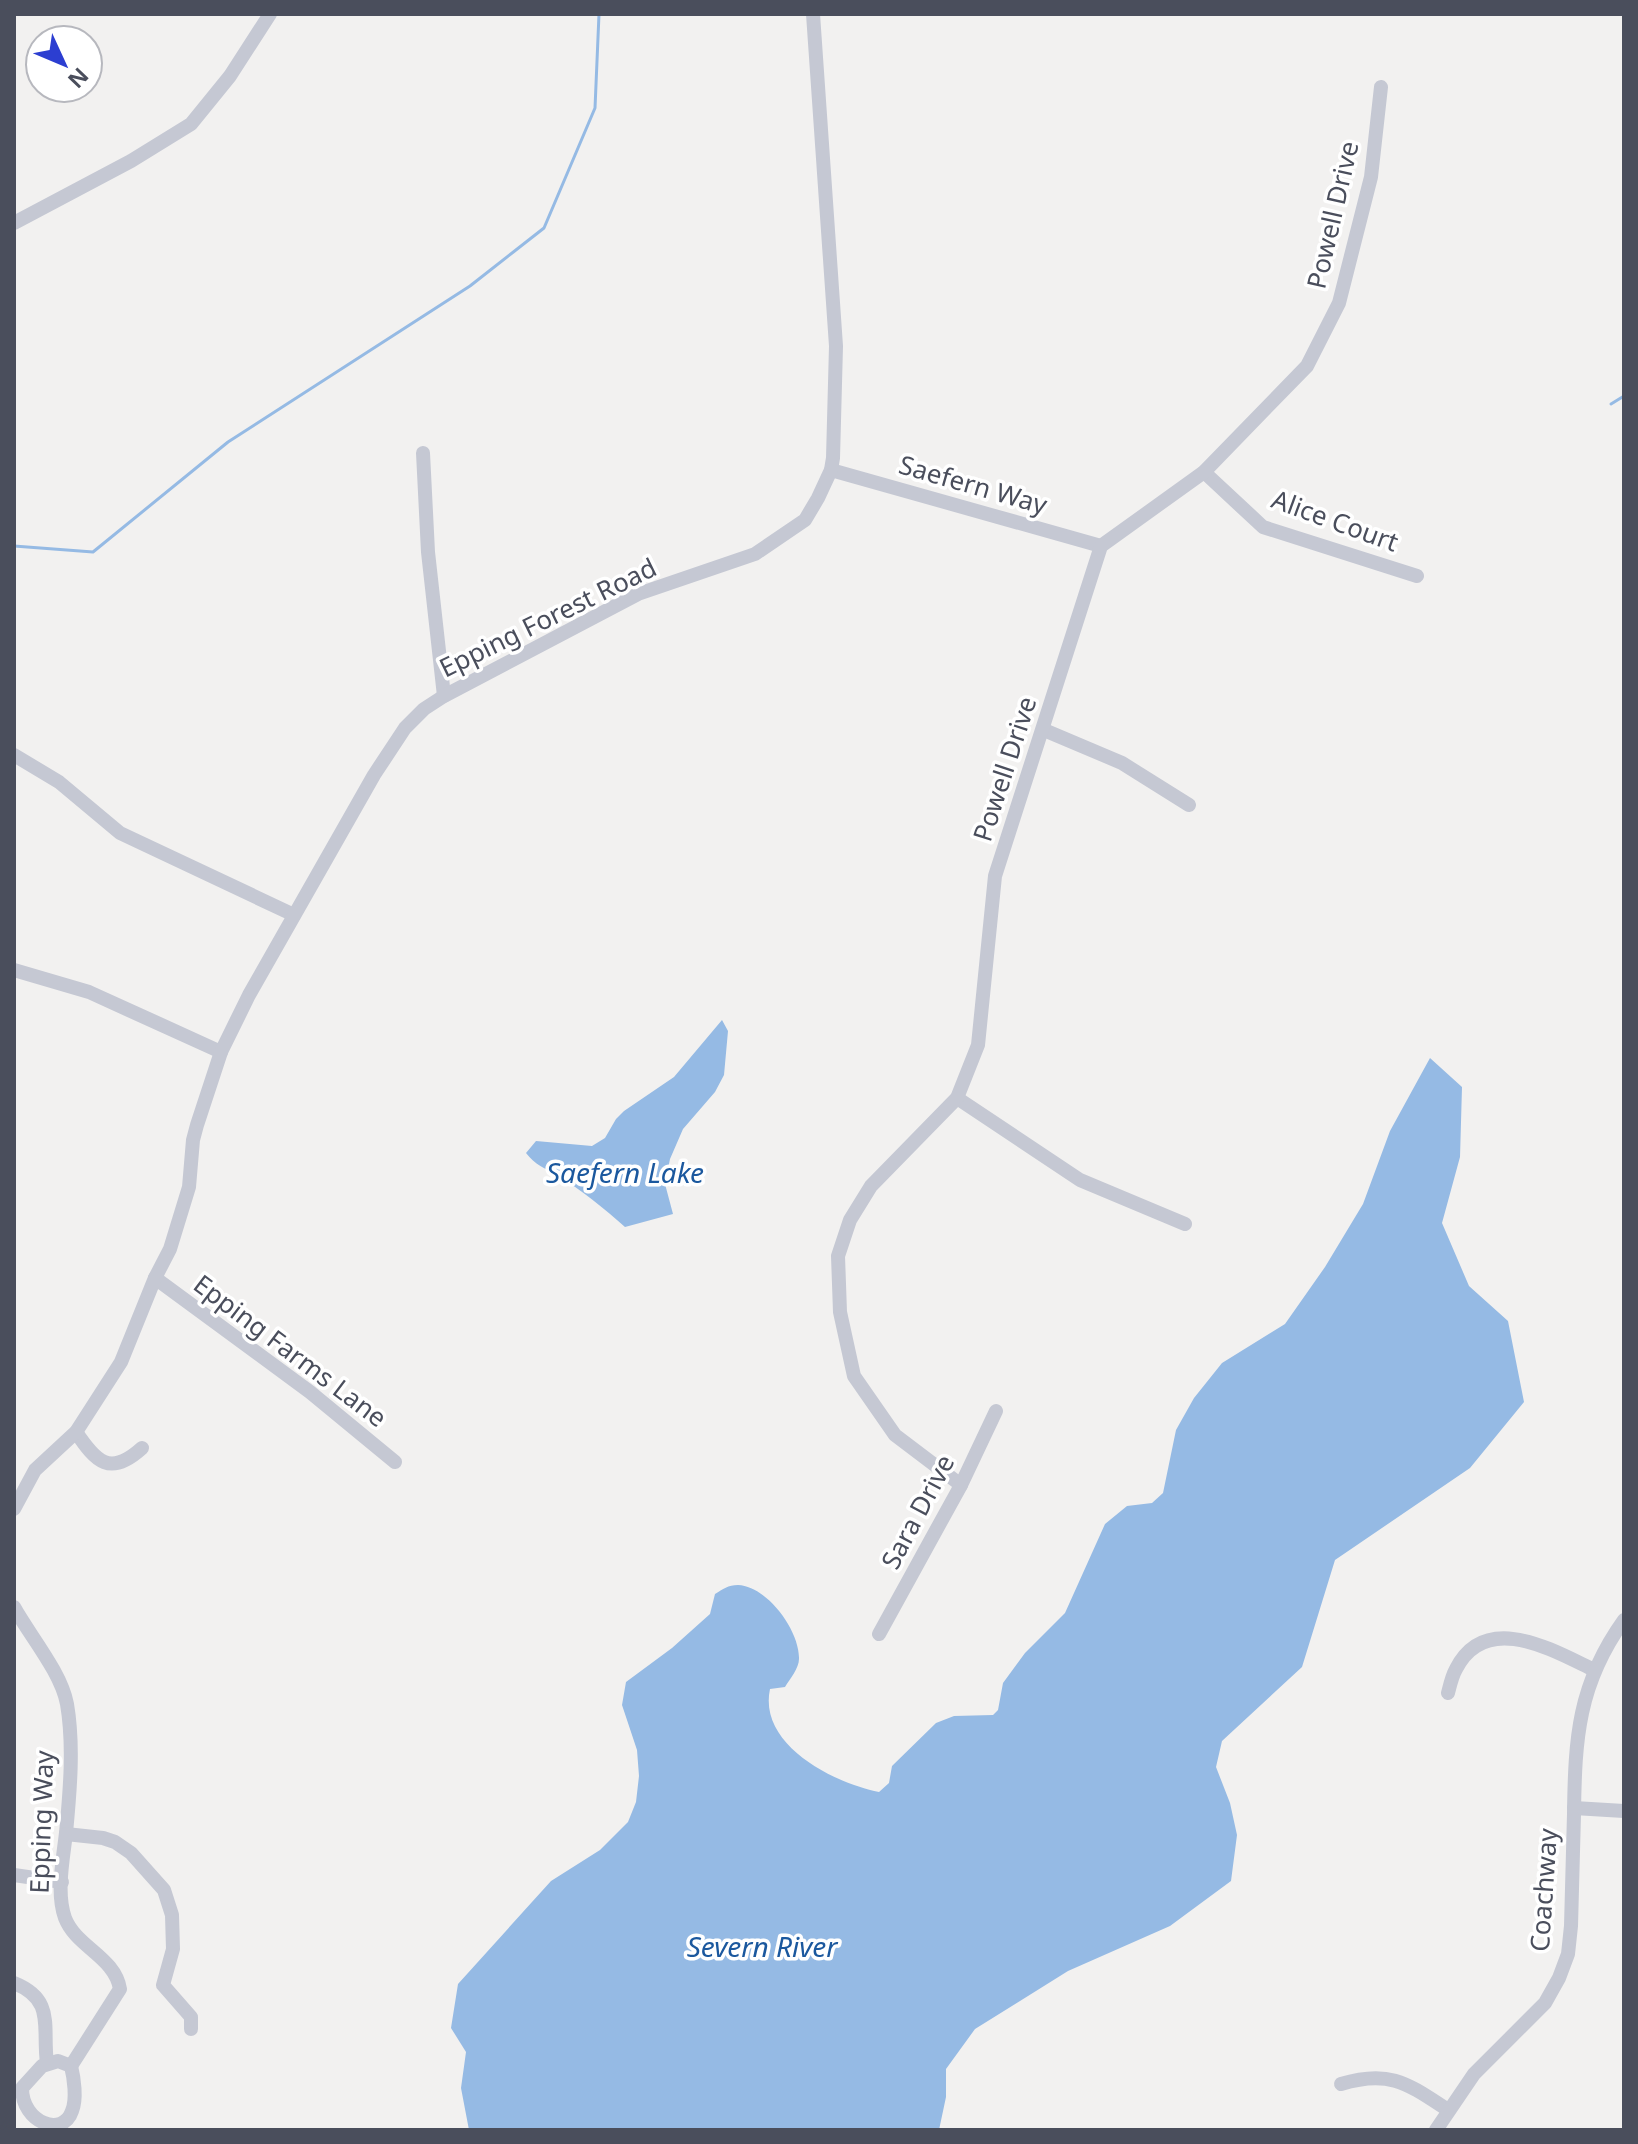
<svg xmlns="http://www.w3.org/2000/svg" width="1638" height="2144" font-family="'Noto Sans',sans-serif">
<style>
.water{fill:#95bae4}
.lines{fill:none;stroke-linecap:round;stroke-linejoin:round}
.stream{stroke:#95bae4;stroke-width:3}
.minor{stroke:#c5c8d3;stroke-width:14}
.labels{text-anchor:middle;stroke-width:7;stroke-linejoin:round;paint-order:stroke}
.street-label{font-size:26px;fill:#4a4e5c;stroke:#fff}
.water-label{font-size:28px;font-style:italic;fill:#1b589e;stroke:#fff}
</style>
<rect width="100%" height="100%" fill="#f2f1f0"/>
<!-- water -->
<g class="water">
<path d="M722,1020L728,1031L724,1075L715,1092L683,1129L670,1159L665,1184L673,1214L625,1227C604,1208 581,1190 557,1175C545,1168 535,1165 526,1153L536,1141L592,1146L605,1138L616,1119L624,1111L674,1077Z"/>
<path d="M1430,1058L1462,1087L1460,1157L1442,1223L1469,1286L1508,1321L1524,1402L1470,1468L1335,1560L1302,1667L1222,1741L1216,1767L1230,1803L1237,1835L1231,1881L1170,1926L1068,1971L975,2029L946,2069V2097L939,2130H469L461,2088L466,2052L451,2028L458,1984L551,1881L600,1850L628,1822L636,1802L639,1776L637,1750L622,1705L626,1682L672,1648L710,1614L715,1594C723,1589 728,1585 738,1585C767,1586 800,1631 799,1659C799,1668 790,1679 785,1687L770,1689C758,1745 834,1783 879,1792L889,1783L892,1766L936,1723L954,1716L993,1715L998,1710L1003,1683L1025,1653L1065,1613L1105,1524L1127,1506L1152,1503L1163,1493L1176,1430L1194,1398L1222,1363L1285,1324L1325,1267L1363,1204L1390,1131Z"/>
</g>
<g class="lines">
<!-- stream -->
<g class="stream">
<polyline points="1611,404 1624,396"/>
<polyline points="14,546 93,552 228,442 470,286 544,228 595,108 599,14"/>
</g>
<!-- minor -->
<g class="minor">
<polyline points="14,223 131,161 191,124 230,76 270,14"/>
<polyline points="423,453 428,552 444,696"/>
<polyline points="831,470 1101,546"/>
<polyline points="1204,472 1263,527 1417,576"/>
<polyline points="1044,730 1122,763 1189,805"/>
<polyline points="14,755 59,782 120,833 294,915"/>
<polyline points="14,970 89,992 221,1052"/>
<polyline points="957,1098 1080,1180 1185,1224"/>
<polyline points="155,1278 310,1392 395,1462"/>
<path d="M76,1432C96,1462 110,1477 142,1448"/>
<polyline points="961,1485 895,1435 854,1376 840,1312 838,1256 850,1220 871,1186 957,1098 978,1045 995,876 1101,546 1204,472 1307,366 1339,303 1371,177 1381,87"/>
<polyline points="14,1509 35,1470 76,1432 121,1362 155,1278 170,1249 189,1187 193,1140 197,1125 221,1052 249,995 374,775 405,728 424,709 444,696 638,594 755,554 805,520 818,498 831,470 833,458 836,346 813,14"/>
<path d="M14,1607C30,1636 61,1672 67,1704C74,1745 70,1791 66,1833C63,1859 56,1893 65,1918C76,1947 115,1957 120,1989L71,2066"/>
<polyline points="879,1634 961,1485 996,1411"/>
<path d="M1448,1693C1450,1685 1452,1676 1456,1669C1486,1610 1554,1651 1594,1670"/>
<polyline points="1574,1808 1624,1811"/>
<polyline points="66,1834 103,1838 115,1842 131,1853 164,1890 172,1915 173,1949 163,1985 191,2017 191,2029"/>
<polyline points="14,1875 62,1882"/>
<path d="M14,1983C56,2000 42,2027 47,2063"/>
<path d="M58,2061L71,2066C74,2078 77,2099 72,2111C63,2138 22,2123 22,2088L42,2066Z"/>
<path d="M1341,2084C1390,2069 1408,2084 1448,2110"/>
<path d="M1436,2130L1474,2074L1545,2003L1559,1978L1568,1954L1571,1926C1572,1889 1573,1852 1574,1814C1575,1738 1578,1684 1624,1620"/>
</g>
</g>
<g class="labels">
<!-- street labels -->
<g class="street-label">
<text transform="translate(1333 215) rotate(-77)" y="9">Powell Drive</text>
<text transform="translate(973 485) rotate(16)" y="9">Saefern Way</text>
<text transform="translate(1335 521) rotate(20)" y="9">Alice Court</text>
<text transform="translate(548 618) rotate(-26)" y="9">Epping Forest Road</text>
<text transform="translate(1005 769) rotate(-72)" y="9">Powell Drive</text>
<text transform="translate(290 1351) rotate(37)" y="9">Epping Farms Lane</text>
<text transform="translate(918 1512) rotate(-62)" y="9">Sara Drive</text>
<text transform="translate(42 1822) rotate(-88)" y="9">Epping Way</text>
<text transform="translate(1544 1890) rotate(-86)" y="9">Coachway</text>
</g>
<!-- water labels -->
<g class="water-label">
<text x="625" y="1183">Saefern Lake</text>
<text x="762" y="1957">Severn River</text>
</g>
</g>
<!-- border -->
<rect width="1638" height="2144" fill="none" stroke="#4a4e5c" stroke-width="32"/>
<!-- north arrow -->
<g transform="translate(64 64) rotate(134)"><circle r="38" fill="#ffffff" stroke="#b7b8be" stroke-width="2"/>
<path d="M0-6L14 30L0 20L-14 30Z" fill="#2c3ed1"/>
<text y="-12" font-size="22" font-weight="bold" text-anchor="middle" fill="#4a4e5c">N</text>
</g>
</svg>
